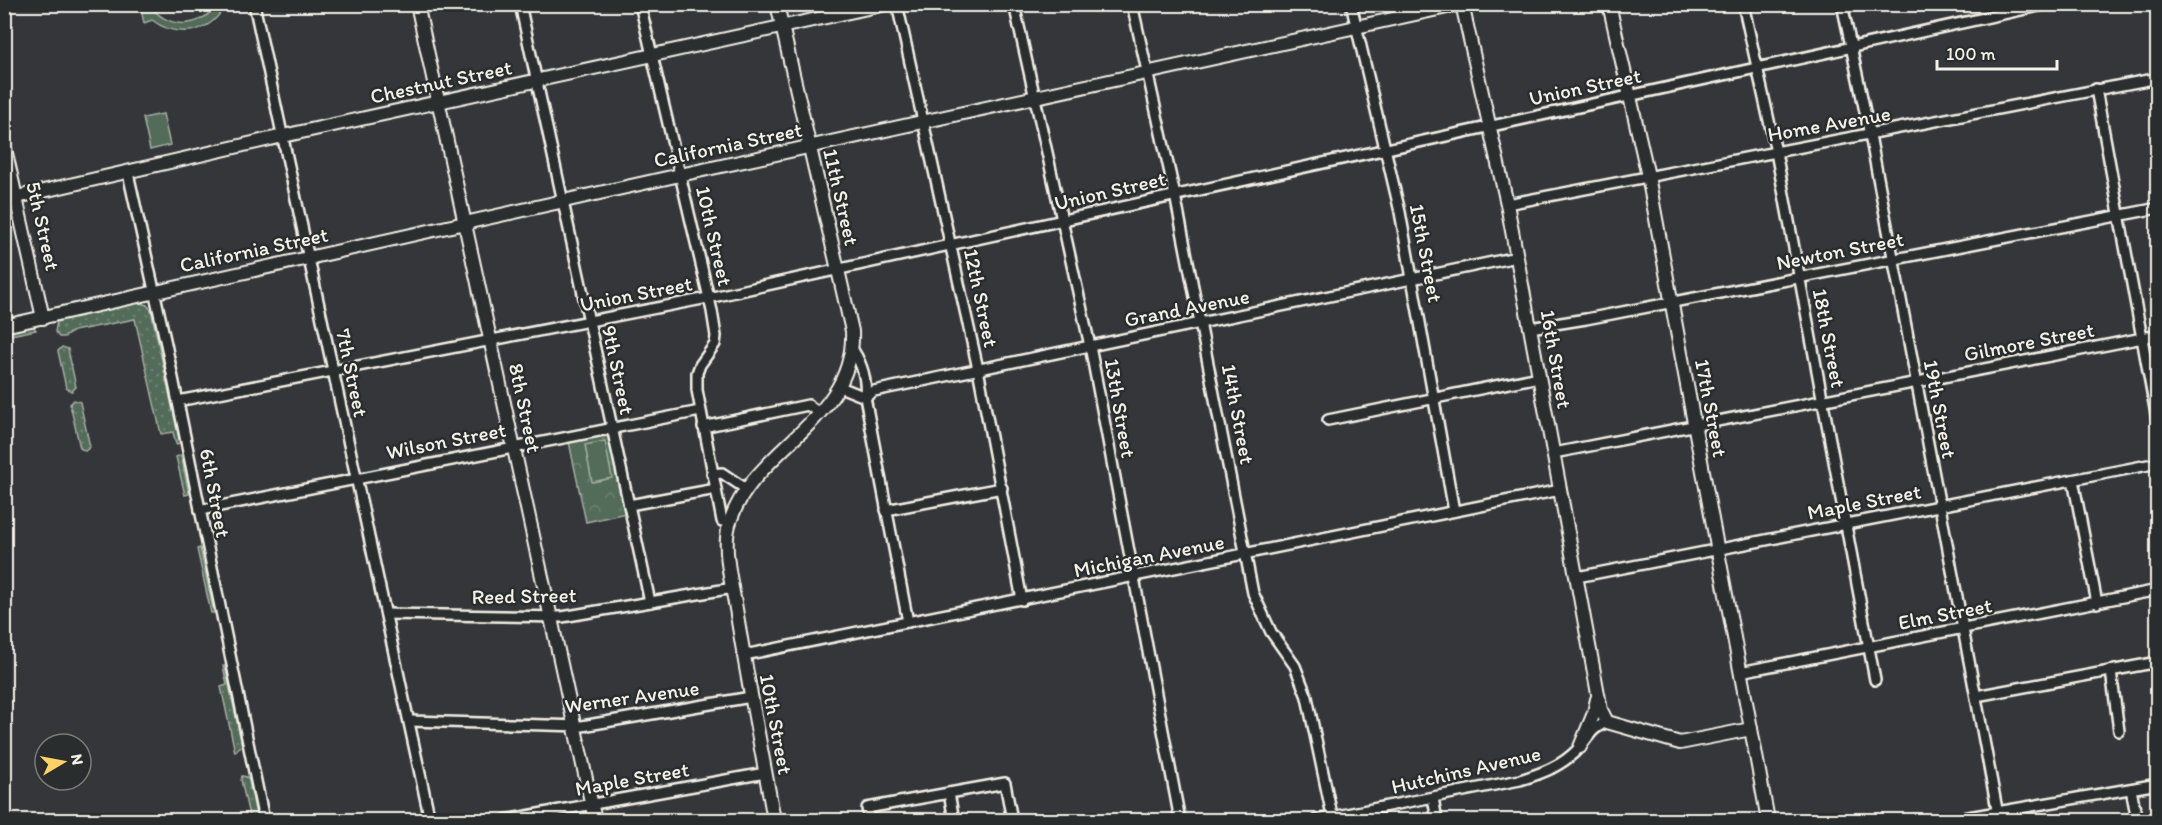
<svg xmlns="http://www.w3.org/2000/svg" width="2162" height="825" font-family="Itim,sans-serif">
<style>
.grass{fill:url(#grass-dots);stroke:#a4aea1;stroke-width:1.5}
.park{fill:url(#park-crowns);stroke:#a4aea1;stroke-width:1.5}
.pitch{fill:#536c5a;stroke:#a4aea1;stroke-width:1.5}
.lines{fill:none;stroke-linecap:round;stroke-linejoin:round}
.minor-casing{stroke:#f4f1e8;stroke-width:14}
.tertiary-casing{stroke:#f4f1e8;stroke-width:16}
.minor{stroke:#2a2d2e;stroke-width:9}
.tertiary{stroke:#2a2d2e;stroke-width:12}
.labels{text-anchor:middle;stroke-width:5;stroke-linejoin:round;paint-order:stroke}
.street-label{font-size:21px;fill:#f4f1e8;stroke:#2a2d2e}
</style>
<defs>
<pattern id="grass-dots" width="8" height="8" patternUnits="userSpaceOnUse" patternTransform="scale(1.5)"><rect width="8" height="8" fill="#536c5a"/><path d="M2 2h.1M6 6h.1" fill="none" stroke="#6c8172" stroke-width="1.8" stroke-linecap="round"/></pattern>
<pattern id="park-crowns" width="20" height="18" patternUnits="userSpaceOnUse" patternTransform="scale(1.5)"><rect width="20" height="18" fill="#536c5a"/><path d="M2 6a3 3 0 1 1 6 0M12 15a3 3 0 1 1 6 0" fill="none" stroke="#6c8172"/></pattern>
</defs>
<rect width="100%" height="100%" fill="#35363a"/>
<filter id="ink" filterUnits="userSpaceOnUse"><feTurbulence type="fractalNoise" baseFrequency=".0167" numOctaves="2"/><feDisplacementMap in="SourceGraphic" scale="12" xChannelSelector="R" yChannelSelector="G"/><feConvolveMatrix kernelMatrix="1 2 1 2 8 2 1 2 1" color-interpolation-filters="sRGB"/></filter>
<g filter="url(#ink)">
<!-- grass -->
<g class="grass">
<polygon points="136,302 147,305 151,310 180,443 176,444 173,432 161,434 135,319 74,331 64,337 59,337 55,332 57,320"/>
<polygon points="32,325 36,330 5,336 4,331"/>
<polygon points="62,347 68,349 76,387 72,391 66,388 58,351"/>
<polygon points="74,400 80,402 90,447 85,451 80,448 70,404"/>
<polygon points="181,455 189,494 185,495 176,457"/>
<polygon points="200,548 214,613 211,613 197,549"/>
<polygon points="223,666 225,666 242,745 235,752 221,687 227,685"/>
<polygon points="242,776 247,777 249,781 257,820 250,820 241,780"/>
</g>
<!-- park -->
<polygon class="park" points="610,433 626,513 586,522 569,442"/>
<!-- pitch -->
<g class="pitch">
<path d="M140,5H150C166,29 200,30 216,5H225C211,34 177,39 152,20L144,23Z"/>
<polygon points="163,114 170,145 150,150 143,118"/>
<polygon points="605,441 612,478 592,482 585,445"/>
</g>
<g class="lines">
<!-- minor casing -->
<g class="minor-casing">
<g id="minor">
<polyline points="254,4 430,820"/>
<polyline points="520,4 650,602"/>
<polyline points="640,4 712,311 716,336 715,344 700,365 697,373 697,390 722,521"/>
<polyline points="897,4 978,369 1022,600"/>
<polyline points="1014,4 1090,346 1180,820"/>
<polyline points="1132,4 1176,200 1253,593 1271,632 1295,666 1307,697 1333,820"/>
<polyline points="1351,4 1400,212 1454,511"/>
<polyline points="1743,4 1776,152 1875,680"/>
<polyline points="1842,4 1870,135 1999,820"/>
<polyline points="2096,89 2158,425"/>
<polyline points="128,173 166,344 264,820"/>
<polyline points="1507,204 2158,78"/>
<polyline points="1530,328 1586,319 2158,208"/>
<path d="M853,350C862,364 867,380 865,397"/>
<polyline points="840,387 865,397 908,622"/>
<polyline points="865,397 874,391 1517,257"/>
<polyline points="178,401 708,298 2048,4"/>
<polyline points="1328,420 1539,377"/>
<polyline points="703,427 808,405 819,413"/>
<polyline points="1554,453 2158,335"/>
<polyline points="712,474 722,473 746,489"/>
<polyline points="2073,480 2097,603"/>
<polyline points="629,505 716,489"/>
<polyline points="200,510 700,411"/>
<polyline points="886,510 1002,488"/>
<polyline points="1577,577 2158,463"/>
<polyline points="386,614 562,617 733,588"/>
<polyline points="744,655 1560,490"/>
<polyline points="2111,671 2119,731"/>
<polyline points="1740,672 2158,590"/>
<polyline points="1976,696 2158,662"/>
<polyline points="409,721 582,726 751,697"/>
<polyline points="2131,789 2137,820"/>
<polyline points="949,793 1005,783 1012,820"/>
<polyline points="1433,798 1437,820"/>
<polyline points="505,820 765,773"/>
<polyline points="869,820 867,808 949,793 954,820"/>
<path d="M1316,820L1520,780C1543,773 1562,766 1579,748C1591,735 1589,730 1607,722"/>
<polyline points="1951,820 2158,784"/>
</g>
</g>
<!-- tertiary casing -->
<g class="tertiary-casing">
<g id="tertiary">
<polyline points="417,4 595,820"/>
<polyline points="1462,4 1507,204 1601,710 1607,722 1680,743 1751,729"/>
<polyline points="1609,4 1648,176 1768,820"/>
<polyline points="4,144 43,318"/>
<polyline points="4,200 283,136 886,4"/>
<polyline points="4,326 680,175 1461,4"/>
<polyline points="1580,747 1594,713 1597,699"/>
<path d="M774,820C762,752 748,683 737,615C733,588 722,551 729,525C751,448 856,421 852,331L777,4"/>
</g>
</g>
<!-- minor -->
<use href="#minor" class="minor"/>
<!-- tertiary -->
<use href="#tertiary" class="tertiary"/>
</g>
</g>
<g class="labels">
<!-- street labels -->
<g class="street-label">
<text transform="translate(441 82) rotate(-12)" y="7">Chestnut Street</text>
<text transform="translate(1585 87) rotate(-12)" y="7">Union Street</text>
<text transform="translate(1829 124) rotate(-10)" y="7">Home Avenue</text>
<text transform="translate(728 145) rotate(-12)" y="7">California Street</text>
<text transform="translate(1110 191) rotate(-13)" y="7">Union Street</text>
<text transform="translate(841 197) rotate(77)" y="7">11th Street</text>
<text transform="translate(43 226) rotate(77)" y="7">5th Street</text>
<text transform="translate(714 236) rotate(77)" y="7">10th Street</text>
<text transform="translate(254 250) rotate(-12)" y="7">California Street</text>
<text transform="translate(1840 251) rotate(-11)" y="7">Newton Street</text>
<text transform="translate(1426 253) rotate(79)" y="7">15th Street</text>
<text transform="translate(636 294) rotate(-11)" y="7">Union Street</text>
<text transform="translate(981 298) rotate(78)" y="7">12th Street</text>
<text transform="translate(1187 308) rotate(-11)" y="7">Grand Avenue</text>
<text transform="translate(1829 338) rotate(79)" y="7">18th Street</text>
<text transform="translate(2029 342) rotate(-11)" y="7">Gilmore Street</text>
<text transform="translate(1556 359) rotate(80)" y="7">16th Street</text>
<text transform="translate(618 370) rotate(78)" y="7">9th Street</text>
<text transform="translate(352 373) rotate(78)" y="7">7th Street</text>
<text transform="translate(525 408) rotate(78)" y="7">8th Street</text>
<text transform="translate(1120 408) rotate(80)" y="7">13th Street</text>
<text transform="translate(1711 408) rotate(79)" y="7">17th Street</text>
<text transform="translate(1940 409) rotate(79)" y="7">19th Street</text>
<text transform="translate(1238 414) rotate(79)" y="7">14th Street</text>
<text transform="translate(446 441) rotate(-11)" y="7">Wilson Street</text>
<text transform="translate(215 493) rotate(79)" y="7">6th Street</text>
<text transform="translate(1864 502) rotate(-11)" y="7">Maple Street</text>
<text transform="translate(1149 556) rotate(-11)" y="7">Michigan Avenue</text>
<text transform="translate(524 596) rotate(-1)" y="7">Reed Street</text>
<text transform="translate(1945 614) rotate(-11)" y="7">Elm Street</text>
<text transform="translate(632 697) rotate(-8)" y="7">Werner Avenue</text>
<text transform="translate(776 724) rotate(79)" y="7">10th Street</text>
<text transform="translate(1466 770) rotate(-13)" y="7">Hutchins Avenue</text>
<text transform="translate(632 779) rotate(-10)" y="7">Maple Street</text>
</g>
</g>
<!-- margin -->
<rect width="2162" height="825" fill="none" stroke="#2a2d2e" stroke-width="24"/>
<rect x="12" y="12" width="2138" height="801" fill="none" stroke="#f4f1e8" stroke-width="2" filter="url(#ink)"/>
<!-- north arrow -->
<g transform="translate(63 762) rotate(80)"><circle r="28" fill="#2a2d2e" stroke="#7b7b78" stroke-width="1.5"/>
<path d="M0-4.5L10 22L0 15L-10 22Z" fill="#ffd166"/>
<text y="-9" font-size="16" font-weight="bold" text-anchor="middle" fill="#f4f1e8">N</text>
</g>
<!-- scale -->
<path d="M1937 60v9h120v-9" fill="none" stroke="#f4f1e8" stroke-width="3"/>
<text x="1946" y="60" font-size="18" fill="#f4f1e8" stroke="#2a2d2e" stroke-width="4.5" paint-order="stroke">100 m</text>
</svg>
